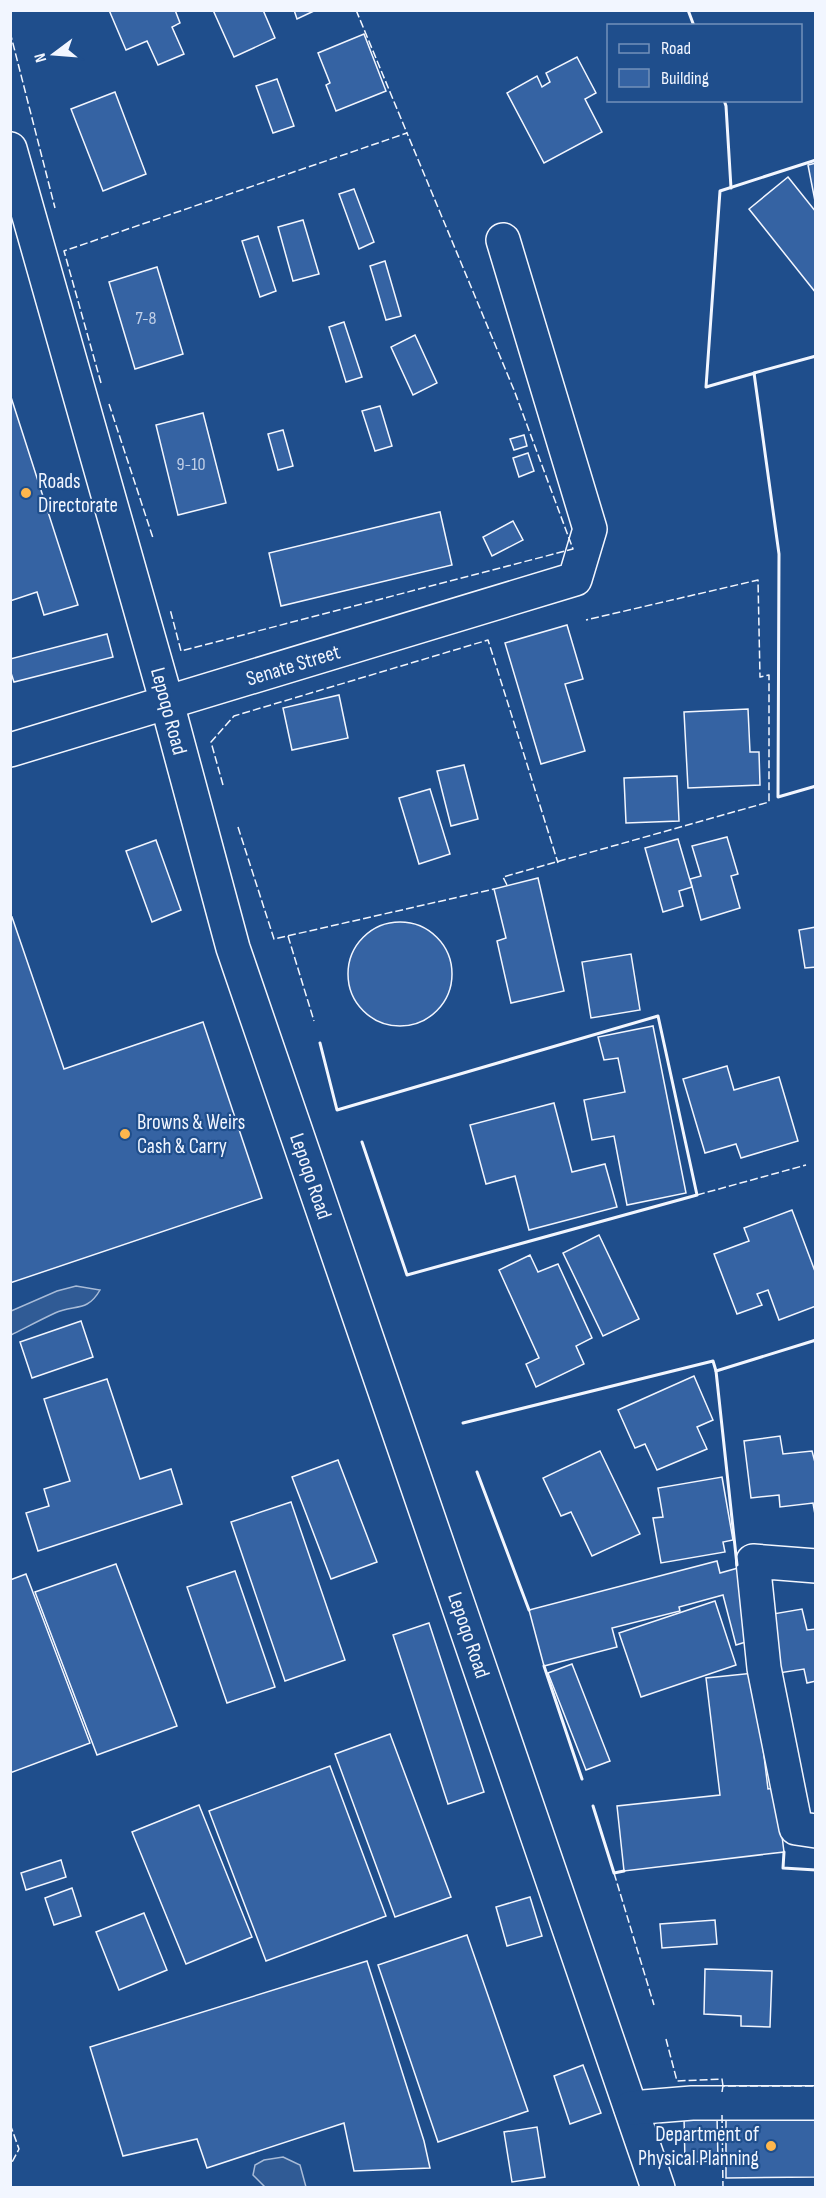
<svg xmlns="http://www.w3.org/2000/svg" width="826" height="2198" font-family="'Sofia Sans Condensed',sans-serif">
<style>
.green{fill:#305b95;stroke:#a8bbd7;stroke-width:1.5}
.building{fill:#3563a3;stroke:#f2f6ff;stroke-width:1.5}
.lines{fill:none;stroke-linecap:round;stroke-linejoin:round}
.minor-casing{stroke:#f2f6ff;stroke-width:36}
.minor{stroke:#1f4e8c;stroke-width:33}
.fence{stroke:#f2f6ff;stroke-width:1.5;stroke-dasharray:8 3;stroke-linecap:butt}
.wall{stroke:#f2f6ff;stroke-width:3}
.poi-dot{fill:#ffb74d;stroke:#1f4e8c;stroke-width:2}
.labels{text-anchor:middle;stroke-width:4.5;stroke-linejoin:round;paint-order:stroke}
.number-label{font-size:18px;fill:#c3d1e8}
.poi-label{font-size:21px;fill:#f2f6ff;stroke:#1f4e8c;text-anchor:start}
.street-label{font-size:21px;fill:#f2f6ff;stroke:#1f4e8c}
</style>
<rect width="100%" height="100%" fill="#1f4e8c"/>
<!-- green -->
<g class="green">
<path d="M76,1286L100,1290C87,1313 74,1304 55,1313C40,1320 25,1328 11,1335V1311L57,1291Z"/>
<polygon points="283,2157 300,2165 306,2187 265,2187 253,2175 255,2165 264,2160"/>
</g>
<!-- building -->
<g class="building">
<polygon points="109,10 175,10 180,23 172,27 184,54 158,65 147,41 126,50"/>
<polygon points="213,10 263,10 275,38 234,57"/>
<polygon points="294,10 316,10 297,19"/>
<polygon points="364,34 386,91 336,111 326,85 330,83 318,53"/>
<polygon points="577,57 596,93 585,99 602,132 544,163 507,93 537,76 542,87 550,82 546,73"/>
<polygon points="277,79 294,126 273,133 256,86"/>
<polygon points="115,92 146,174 103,191 71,109"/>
<polygon points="816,163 816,201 815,201 808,165"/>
<polygon points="788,177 816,212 816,293 749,209"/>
<polygon points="354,189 374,242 359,249 339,194"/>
<polygon points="303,220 319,274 293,281 278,227"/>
<polygon points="258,236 276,291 260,297 242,241"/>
<polygon points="385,261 401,316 386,320 370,266"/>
<polygon points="157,267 183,354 135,369 109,282"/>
<polygon points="344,322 362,377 346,382 329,327"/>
<polygon points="415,335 437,383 413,395 391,347"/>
<polygon points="10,394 78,605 44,615 37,592 10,601"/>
<polygon points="380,406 392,446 375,451 362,411"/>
<polygon points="203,413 226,503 178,515 156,425"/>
<polygon points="283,430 293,466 278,470 268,434"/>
<polygon points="524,435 527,446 514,450 510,439"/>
<polygon points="528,453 534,471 519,477 513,458"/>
<polygon points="440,512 452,565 281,606 269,553"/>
<polygon points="513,521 523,540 492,556 483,537"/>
<polygon points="567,625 583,679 565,684 585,751 541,764 505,643"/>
<polygon points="107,634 113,657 14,682 10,670 10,659"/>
<polygon points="339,695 348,738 292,750 283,708"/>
<polygon points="748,709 750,752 759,752 760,785 688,788 684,712"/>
<polygon points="464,765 478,819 451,826 437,771"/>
<polygon points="677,776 679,821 626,823 624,778"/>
<polygon points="430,789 450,854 419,864 399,798"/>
<polygon points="727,837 738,874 731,876 740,908 701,920 690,879 701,876 692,846"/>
<polygon points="678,839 692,887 679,891 683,906 663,912 645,848"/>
<polygon points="156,840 181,910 152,922 126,851"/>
<polygon points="538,878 564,991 511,1003 497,941 506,938 494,889"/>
<polygon points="12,917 64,1069 203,1022 262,1198 10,1283 10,918"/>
<circle cx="400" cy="974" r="52"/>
<polygon points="816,927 816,967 805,968 799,930"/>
<polygon points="631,954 640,1010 591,1018 582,962"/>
<polygon points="653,1026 686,1193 627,1205 614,1136 592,1140 584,1100 625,1092 618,1058 604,1060 598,1037"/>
<polygon points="727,1066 734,1090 779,1077 798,1141 741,1158 736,1144 705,1153 683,1079"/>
<polygon points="554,1103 572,1172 605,1164 617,1207 529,1230 515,1176 486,1184 470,1125"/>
<polygon points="792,1210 816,1274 816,1306 779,1320 768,1290 757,1294 762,1305 737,1314 714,1254 749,1241 744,1228"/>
<polygon points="599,1235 639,1319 603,1336 563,1253"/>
<polygon points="530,1255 538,1272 558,1264 592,1338 576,1346 584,1364 536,1387 526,1364 539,1358 499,1270"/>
<polygon points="81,1321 93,1357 32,1378 20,1342"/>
<polygon points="694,1376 713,1420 697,1427 707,1449 657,1470 645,1444 635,1448 618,1410"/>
<polygon points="107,1379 140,1479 171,1469 182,1504 38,1551 26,1513 49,1506 44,1489 70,1481 44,1399"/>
<polygon points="780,1436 783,1454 812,1451 816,1466 816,1520 813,1503 780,1507 779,1495 751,1498 744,1441"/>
<polygon points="600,1451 640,1534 592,1556 571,1512 561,1516 543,1478"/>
<polygon points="338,1460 377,1562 331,1579 292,1477"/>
<polygon points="722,1477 733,1540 723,1542 725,1552 661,1563 653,1518 663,1517 658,1488"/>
<polygon points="291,1502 345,1660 285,1681 231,1522"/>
<polygon points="717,1561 720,1573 738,1568 749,1641 736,1645 723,1595 679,1607 680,1611 612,1628 617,1647 544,1666 529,1610"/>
<polygon points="116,1564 177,1726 97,1755 35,1592"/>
<polygon points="235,1571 275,1687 227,1703 187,1587"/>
<polygon points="26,1574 90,1743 10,1773 10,1580"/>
<polygon points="715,1601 736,1665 641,1697 619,1633"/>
<polygon points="802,1609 807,1630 816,1629 816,1681 807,1683 804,1669 779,1673 767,1615"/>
<polygon points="429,1623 484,1792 448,1804 393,1635"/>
<polygon points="572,1664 610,1761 586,1770 548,1673"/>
<polygon points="754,1673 768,1789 776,1788 784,1852 624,1871 617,1806 720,1795 706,1678"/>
<polygon points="390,1734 451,1897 395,1917 335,1754"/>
<polygon points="330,1766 386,1916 266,1961 209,1811"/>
<polygon points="199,1805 252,1937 186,1964 132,1832"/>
<polygon points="61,1860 66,1877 26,1890 21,1873"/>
<polygon points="72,1888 81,1916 54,1925 45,1898"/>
<polygon points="530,1897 542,1936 507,1946 496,1907"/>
<polygon points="144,1913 167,1970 119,1990 96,1932"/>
<polygon points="715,1920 717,1944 662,1948 660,1924"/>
<polygon points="467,1935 528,2111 438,2142 378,1965"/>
<polygon points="367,1961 424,2141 430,2168 354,2171 344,2123 207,2168 197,2139 123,2156 90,2047"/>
<polygon points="705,1969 772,1971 770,2027 741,2026 741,2016 704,2014"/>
<polygon points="583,2065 601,2113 570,2124 554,2076"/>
<polygon points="816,2115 816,2177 726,2178 726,2116"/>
<polygon points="717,2116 718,2161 685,2162 684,2117"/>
<polygon points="537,2127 545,2177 512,2182 504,2132"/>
</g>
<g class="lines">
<!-- minor casing -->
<g class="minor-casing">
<g id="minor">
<polyline points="10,149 167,703 233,948 658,2188"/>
<polyline points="10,750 575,579 590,529 503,240"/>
<polyline points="816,1566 753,1561 764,1668 796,1828 816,1831"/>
<polyline points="631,2108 692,2103 816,2103"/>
</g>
</g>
<!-- minor -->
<use href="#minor" class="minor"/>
<!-- fence -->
<g class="fence">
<polyline points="356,10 407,133"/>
<polyline points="10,32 55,208"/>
<polyline points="101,383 64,251 407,133 514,390 573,549 181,651 170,609"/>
<polyline points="109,404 153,538"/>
<polyline points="223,785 211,742 234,716 488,640 558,863"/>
<polyline points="238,827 274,939 494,889"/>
<polyline points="507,885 503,877 769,802 769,675 760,677 758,580 586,620"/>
<polyline points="288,936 314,1021"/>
<polyline points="697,1195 806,1165"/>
<polyline points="614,1873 654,2005"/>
<polyline points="666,2039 677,2081 722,2079 723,2086"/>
<polyline points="722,2092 723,2086 816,2086"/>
<polyline points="722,2115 723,2188"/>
<polyline points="10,2124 19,2149 10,2166"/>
</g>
<!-- wall -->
<g class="wall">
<polyline points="688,10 694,26"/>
<polyline points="724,100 726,106 731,188"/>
<polyline points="816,356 754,373 779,554 778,797 816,786"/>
<polyline points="755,373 706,387 720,191 816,160"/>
<polyline points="320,1043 337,1110 658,1016 697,1195 407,1275 362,1142"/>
<polyline points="463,1423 713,1361 716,1371"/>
<polyline points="477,1472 529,1610"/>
<polyline points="737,1565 716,1371 816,1340"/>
<polyline points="544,1666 582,1779"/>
<polyline points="593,1806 614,1873 624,1871"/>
<polyline points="784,1852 783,1868 816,1870"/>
</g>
</g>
<!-- markers -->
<g class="poi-dot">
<circle cx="26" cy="493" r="6"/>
<circle cx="125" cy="1134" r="6"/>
<circle cx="771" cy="2146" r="6"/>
</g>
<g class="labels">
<!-- number labels -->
<g class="number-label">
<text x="146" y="324">7-8</text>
<text x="191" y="470">9-10</text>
</g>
<!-- poi labels -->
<g class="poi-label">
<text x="38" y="488">Roads<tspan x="38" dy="24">Directorate</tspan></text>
<text x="137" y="1129">Browns &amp; Weirs<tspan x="137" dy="24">Cash &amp; Carry</tspan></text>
<text x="759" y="2141" text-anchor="end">Department of<tspan x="759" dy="24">Physical Planning</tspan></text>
</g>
<!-- street labels -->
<g class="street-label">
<text transform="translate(293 665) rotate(-17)" y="7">Senate Street</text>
<text transform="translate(169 711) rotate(75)" y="7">Lepoqo Road</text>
<text transform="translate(311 1176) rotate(71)" y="7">Lepoqo Road</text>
<text transform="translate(469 1635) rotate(71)" y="7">Lepoqo Road</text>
</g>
</g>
<!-- border -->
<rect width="826" height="2198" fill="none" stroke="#f2f6ff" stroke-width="24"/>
<!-- legend -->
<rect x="607" y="24" width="195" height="78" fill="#1f4e8c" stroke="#7391ba" stroke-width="1.5"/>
<rect x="619" y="44" width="30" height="9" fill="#1f4e8c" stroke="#7391ba" stroke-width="1.5"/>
<text x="661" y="54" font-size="18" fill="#f2f6ff">Road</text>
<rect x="619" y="69" width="30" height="18" fill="#3563a3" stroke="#7391ba" stroke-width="1.5"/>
<text x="661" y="84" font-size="18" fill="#f2f6ff">Building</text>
<!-- north arrow -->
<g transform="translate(54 54) rotate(254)" stroke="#1f4e8c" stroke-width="4.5" paint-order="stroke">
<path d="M0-4.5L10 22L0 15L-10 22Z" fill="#f2f6ff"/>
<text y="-9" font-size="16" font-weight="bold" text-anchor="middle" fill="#f2f6ff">N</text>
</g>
</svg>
